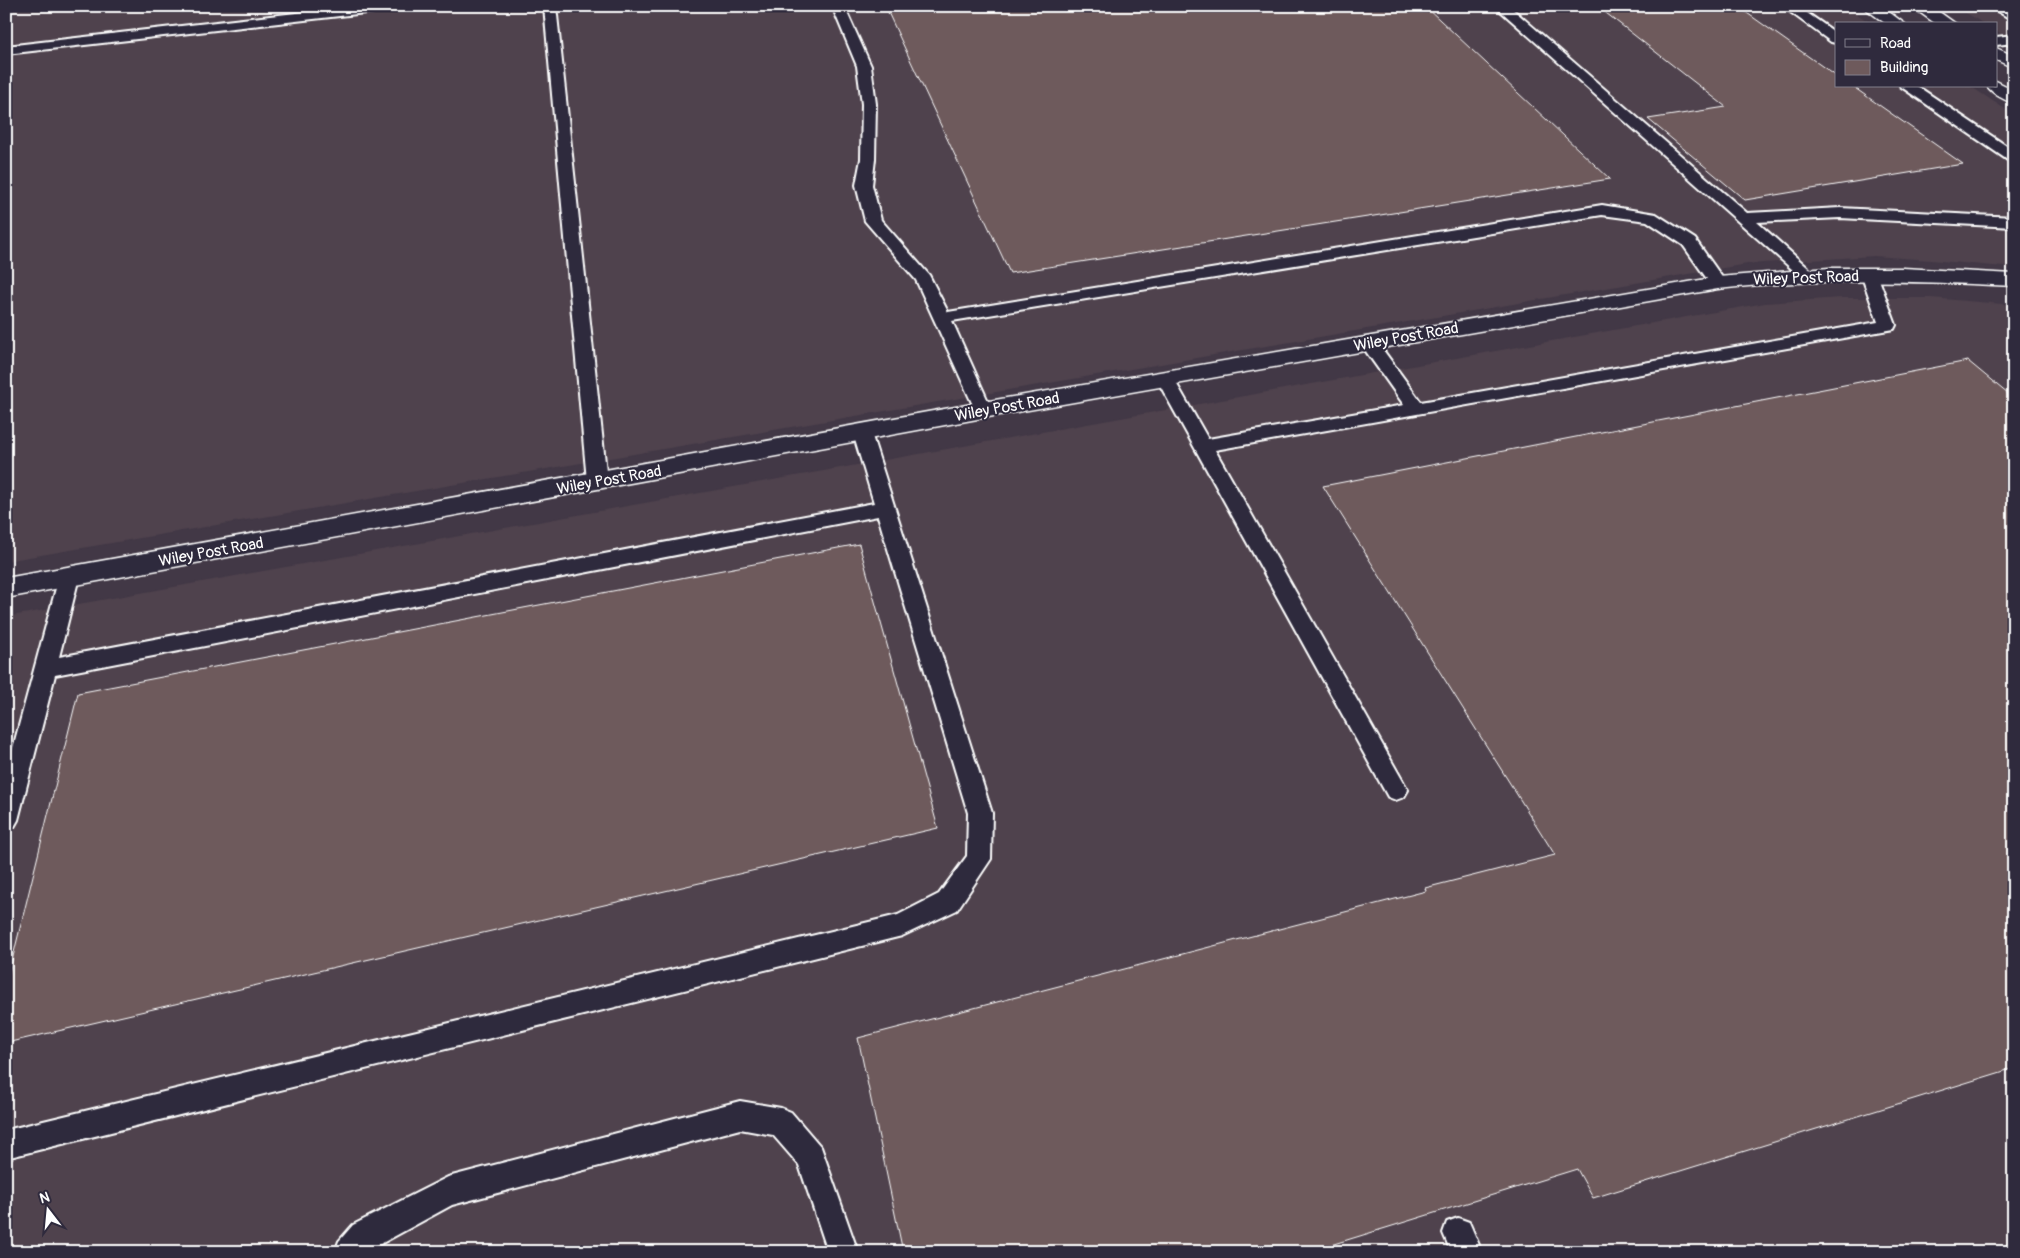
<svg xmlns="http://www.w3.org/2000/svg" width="2020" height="1258" font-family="Pangolin,sans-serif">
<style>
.built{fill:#4f424d}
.building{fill:#6e5a5c;stroke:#fff}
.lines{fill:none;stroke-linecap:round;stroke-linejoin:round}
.lane-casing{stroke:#fff;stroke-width:4}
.street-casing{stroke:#fff;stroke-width:3}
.secondary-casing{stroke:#fff;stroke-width:3}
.lane{fill:#2f2a3d;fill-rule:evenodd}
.street{fill:#2f2a3d;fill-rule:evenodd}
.secondary{fill:#2f2a3d;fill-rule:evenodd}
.labels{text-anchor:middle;stroke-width:4;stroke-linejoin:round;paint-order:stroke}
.street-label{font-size:16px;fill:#fff;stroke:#2f2a3d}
</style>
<rect width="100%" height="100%" fill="#423846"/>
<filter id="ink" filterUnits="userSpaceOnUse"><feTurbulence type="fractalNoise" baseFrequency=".02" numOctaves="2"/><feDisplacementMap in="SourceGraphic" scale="10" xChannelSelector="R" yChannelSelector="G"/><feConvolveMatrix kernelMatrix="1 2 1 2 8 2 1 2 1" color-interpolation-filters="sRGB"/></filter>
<g filter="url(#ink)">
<!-- built -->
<g class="built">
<polygon points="6,6 1845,6 1872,24 1836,24 1836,86 1970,86 2014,115 2014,268 1931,260 1874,256 1747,264 6,561"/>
<polygon points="1955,6 2014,6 2014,41 1996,31 1996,24 1984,24"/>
<polygon points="1841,298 1931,298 2014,305 2014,1252 6,1252 6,617 1765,303"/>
</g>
<!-- building -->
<g class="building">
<polygon points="885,6 1425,6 1610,179 1010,273"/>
<polygon points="1597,6 1737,6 1836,76 1836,86 1852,86 1963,164 1745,200 1648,119 1726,107"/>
<polygon points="1968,361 2014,399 2014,1068 1593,1198 1577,1169 1308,1252 903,1252 858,1038 1426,891 1425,888 1555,855 1323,486"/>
<polygon points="859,544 938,828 6,1043 6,985 78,693"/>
</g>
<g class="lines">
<!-- lane casing -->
<g class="lane-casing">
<g id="lane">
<polygon points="357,6 398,6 392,10 6,54 6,46"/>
<polygon points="544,6 556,6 607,481 604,486 597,488 590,486 587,481"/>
<polygon points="832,6 844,6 871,66 876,104 875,159 872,185 881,220 929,275 948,312 1602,205 1656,214 1695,239 1726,283 1724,286 1712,286 1683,245 1647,221 1602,215 952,321 992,410 989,414 983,416 977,414 916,280 865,221 856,185 861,159 862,104 857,66"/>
<polygon points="1495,6 1509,6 1747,213 1840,208 2014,217 2014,227 1840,218 1757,222 1816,275 1814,278 1802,278"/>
<polygon points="1782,6 1797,6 1836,33 1836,43 1831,42"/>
<polygon points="1989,6 2004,6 2014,12 2014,21"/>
<polygon points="2014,35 2014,43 1996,45 1996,37"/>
<polygon points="1900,86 1917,86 2014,151 2014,162 2009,161"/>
<polygon points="1869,269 1875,271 1877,274 1896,325 1894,329 1215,450 1404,783 1408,790 1404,797 1396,800 1388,797 1156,378 1159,374 1165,372 1171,374 1208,439 1404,405 1360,343 1363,339 1369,338 1375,339 1421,402 1878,322 1861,274 1863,271"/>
<polygon points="862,427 869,429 871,433 992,813 991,859 957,910 902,936 6,1158 6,1130 898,915 939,894 967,856 968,813 878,516 55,675 18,820 14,827 6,830 6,774 59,577 62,572 69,570 76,572 79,577 59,657 874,503 853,433 855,429"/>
<polygon points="740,1101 781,1108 791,1112 821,1147 858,1252 828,1252 799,1165 773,1135 740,1129 452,1205 375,1247 370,1252 335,1252 339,1241 353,1225 448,1177"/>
<polygon points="1458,1218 1469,1222 1482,1252 1451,1252 1443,1233 1447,1222"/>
</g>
</g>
<!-- street casing -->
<g class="street-casing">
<path id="street" d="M1829,268H1903L2014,274V286C1915,281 1817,278 1718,289L983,418L6,598V578L983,402L1718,277Z"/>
</g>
<!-- secondary casing -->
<g class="secondary-casing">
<g id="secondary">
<polygon points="1862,6 1881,6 1905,24 1886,24"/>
<polygon points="1911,6 1931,6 1956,24 1936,24"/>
<polygon points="1996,48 2014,56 2014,68 1996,60"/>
<path d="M1996,81L2014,90V103C2005,101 1993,94 1987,86H1996Z"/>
</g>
</g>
<!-- lane -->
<use href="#lane" class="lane"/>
<!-- street -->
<use href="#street" class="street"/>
<!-- secondary -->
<use href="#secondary" class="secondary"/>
</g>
</g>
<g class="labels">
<!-- street labels -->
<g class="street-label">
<text transform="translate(1806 277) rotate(-2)" y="6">Wiley Post Road</text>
<text transform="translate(1406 336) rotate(-10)" y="6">Wiley Post Road</text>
<text transform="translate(1007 406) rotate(-10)" y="6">Wiley Post Road</text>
<text transform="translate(609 479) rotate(-10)" y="6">Wiley Post Road</text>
<text transform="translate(211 551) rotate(-10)" y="6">Wiley Post Road</text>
</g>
</g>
<!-- margin -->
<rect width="2020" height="1258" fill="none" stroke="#2f2a3d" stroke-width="25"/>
<rect x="12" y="12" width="1995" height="1233" fill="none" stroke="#fff" stroke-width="2" filter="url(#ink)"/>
<!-- legend -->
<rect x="1835" y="22" width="162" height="65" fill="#2f2a3d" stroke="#827f8b"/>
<rect x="1845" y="39" width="25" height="8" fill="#2f2a3d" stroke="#827f8b"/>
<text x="1880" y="48" font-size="15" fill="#ffffff">Road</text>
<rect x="1845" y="60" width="25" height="15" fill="#6e5a5c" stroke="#827f8b"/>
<text x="1880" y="72" font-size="15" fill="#ffffff">Building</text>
<!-- north arrow -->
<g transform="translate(48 1210) rotate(344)" stroke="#2f2a3d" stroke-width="4" paint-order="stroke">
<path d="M0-4L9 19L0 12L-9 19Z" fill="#ffffff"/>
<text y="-8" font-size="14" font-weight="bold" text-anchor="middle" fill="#ffffff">N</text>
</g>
</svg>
